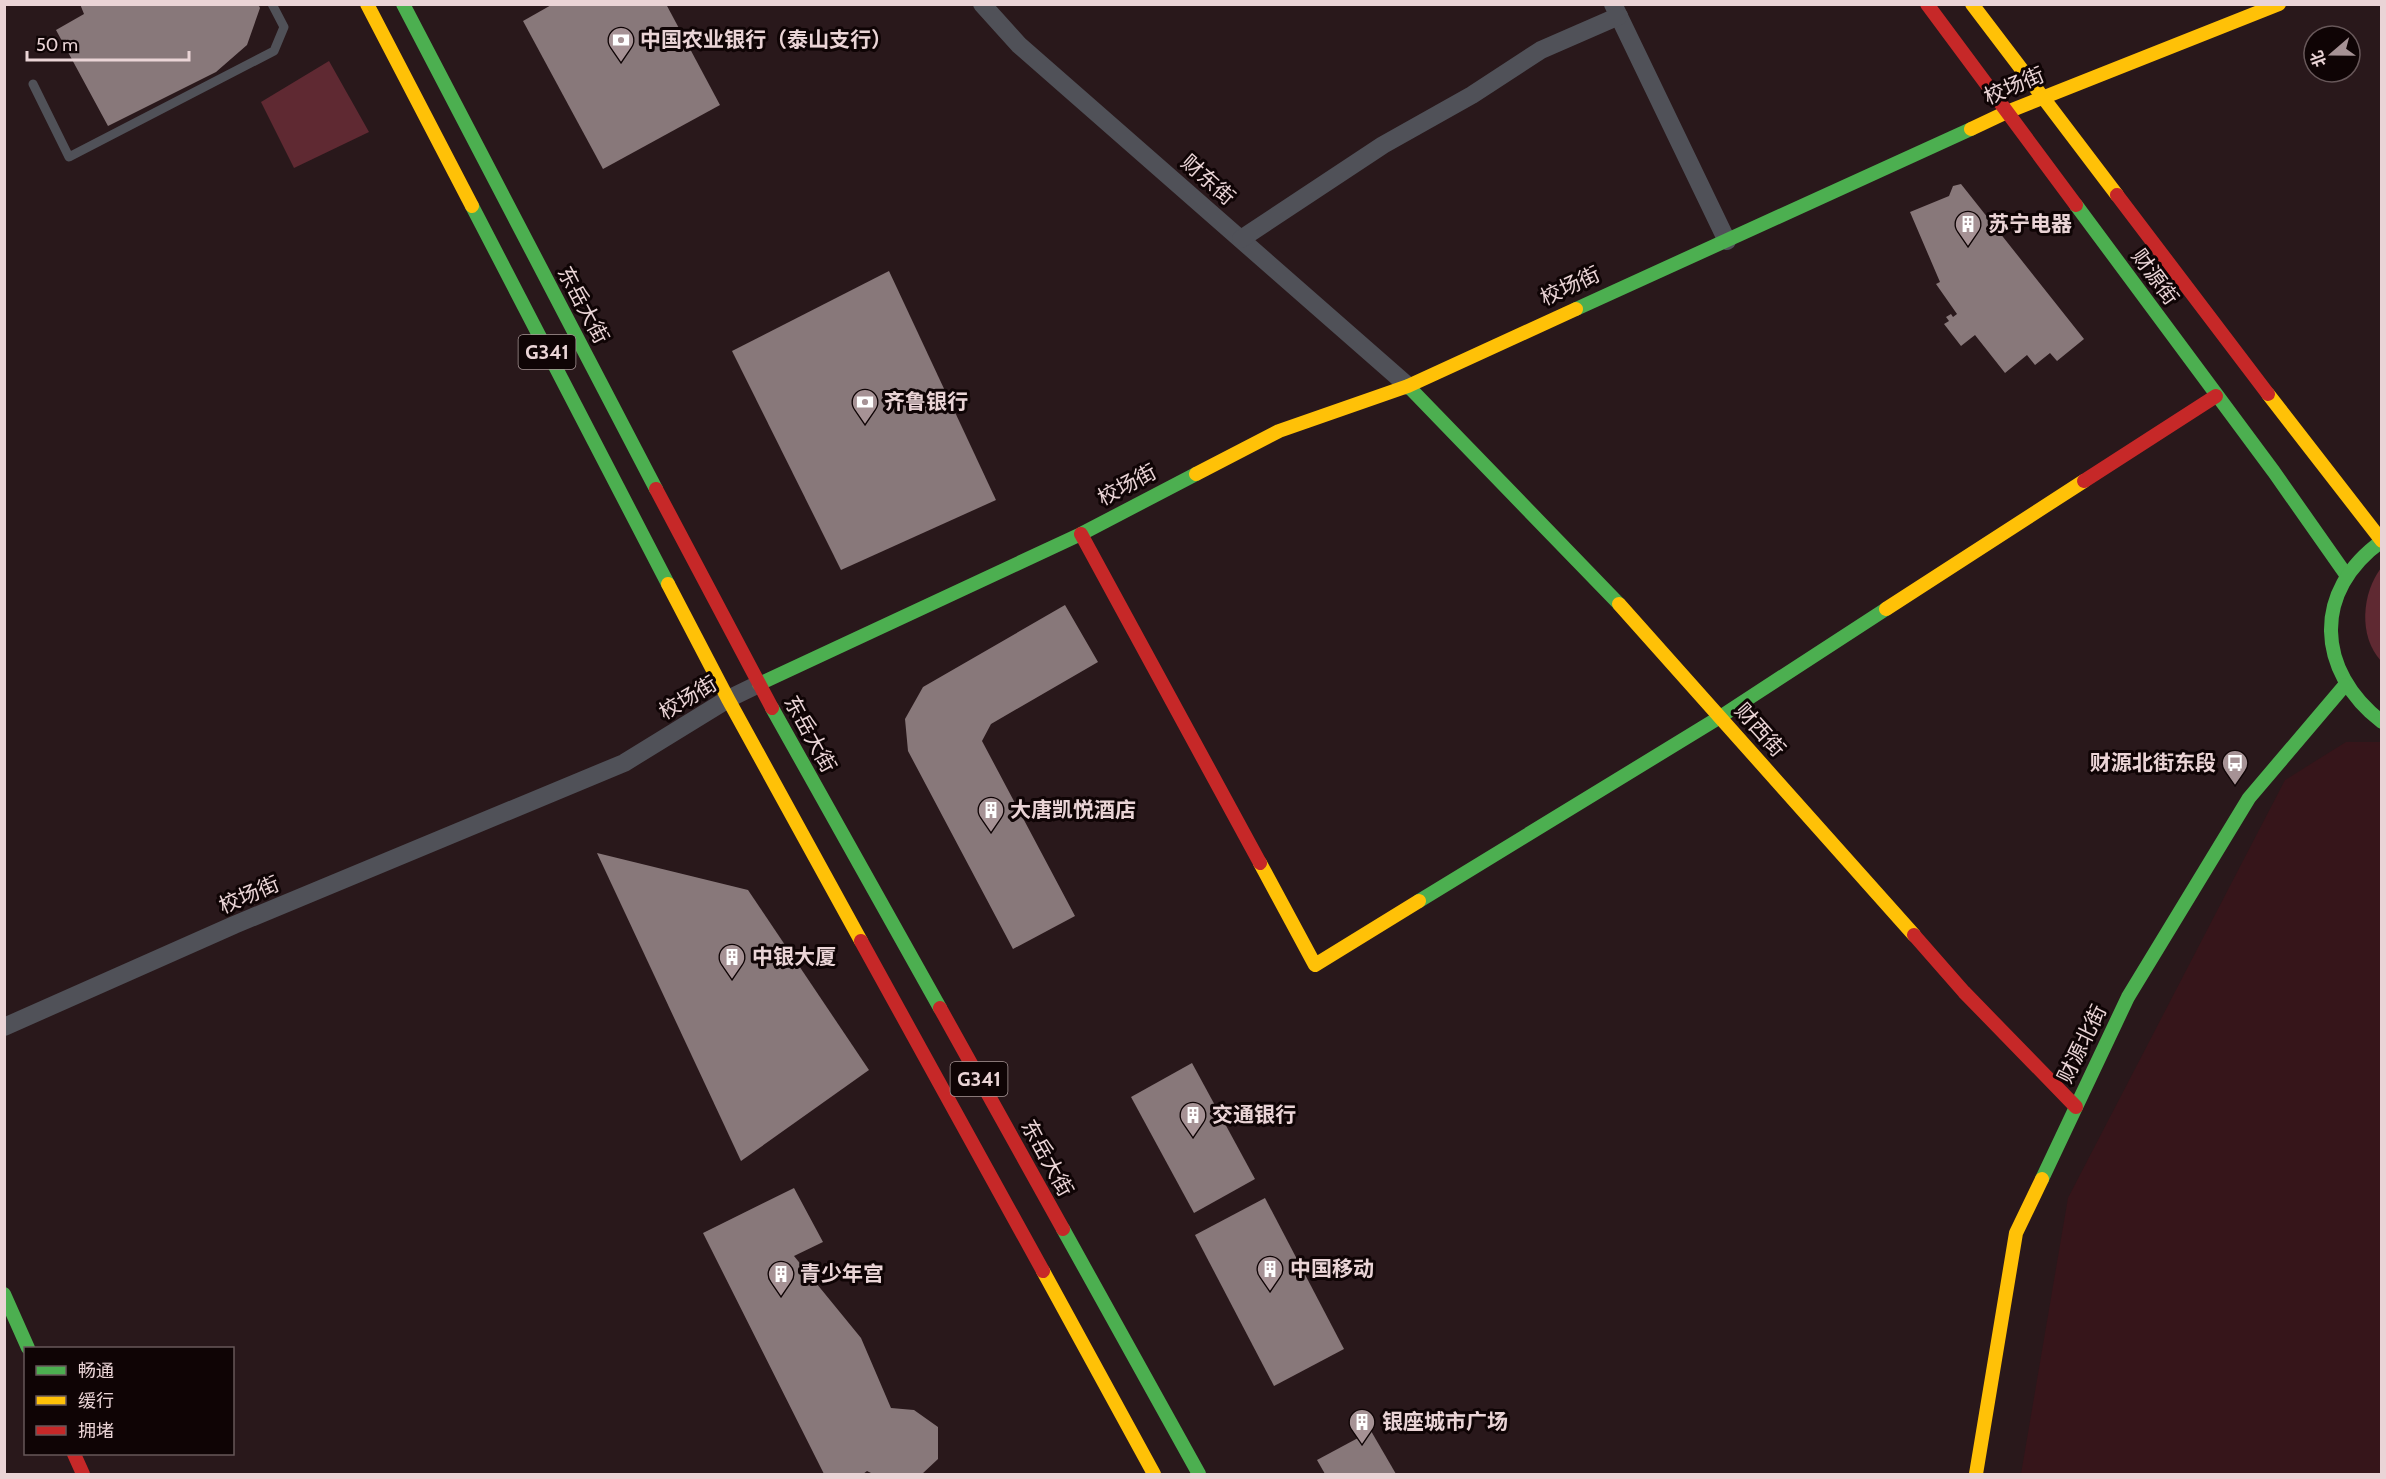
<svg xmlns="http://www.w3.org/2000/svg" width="2386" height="1479" font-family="Cabin,'Noto Sans SC',sans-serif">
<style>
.built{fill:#36151a}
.green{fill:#5f2932}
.building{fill:#88787a}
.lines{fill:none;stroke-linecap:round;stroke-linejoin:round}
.lane{stroke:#505158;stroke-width:9}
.street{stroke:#505158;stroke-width:18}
.fast{stroke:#4caf50;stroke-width:14}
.slow{stroke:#ffc107;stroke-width:14}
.jam{stroke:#c62828;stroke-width:14}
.labels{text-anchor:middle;stroke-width:6;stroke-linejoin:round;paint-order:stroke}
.shield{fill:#0f0405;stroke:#a89697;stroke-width:1.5}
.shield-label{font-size:20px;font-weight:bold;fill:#ead4d6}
.poi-label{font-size:21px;font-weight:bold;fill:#ead4d6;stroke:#0f0405;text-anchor:start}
.street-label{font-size:21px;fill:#ead4d6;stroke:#0f0405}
</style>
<rect width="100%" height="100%" fill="#29181b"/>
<!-- built -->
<polygon class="built" points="2346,742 2381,742 2381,1474 2021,1474 2068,1198 2285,780"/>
<!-- green -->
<g class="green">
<polygon points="329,61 369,132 294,168 261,102"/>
<path d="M2381,568V661C2358,636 2362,593 2381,568Z"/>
</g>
<!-- building -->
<g class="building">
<polygon points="80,4 258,4 260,8 247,45 216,72 108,126 56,30 84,14"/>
<polygon points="553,4 666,4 720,105 603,169 523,21"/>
<polygon points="1961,184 2084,339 2057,361 2050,353 2035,365 2027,355 2005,373 1975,335 1961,346 1944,324 1949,321 1946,317 1951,314 1953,317 1957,314 1936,284 1940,282 1910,212 1949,196 1953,186"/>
<polygon points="889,271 996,500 841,570 732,351"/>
<polygon points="1065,605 1098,662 991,724 982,741 1075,916 1013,949 908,751 905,719 923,687"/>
<polygon points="597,853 748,890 869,1070 741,1161"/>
<polygon points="1192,1063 1255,1179 1194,1213 1131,1097"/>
<polygon points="794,1188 823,1242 794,1256 861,1338 891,1408 914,1410 938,1427 938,1459 922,1474 873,1474 867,1471 863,1474 824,1474 703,1233"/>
<polygon points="1265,1198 1344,1349 1274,1386 1195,1235"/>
<polygon points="1371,1431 1396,1474 1325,1474 1317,1460"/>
</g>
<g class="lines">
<!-- lane -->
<polyline class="lane" points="33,84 69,157 274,51 284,27 272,4"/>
<!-- street -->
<g class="street">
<polyline points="982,4 1019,45 1408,386"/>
<polyline points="1613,4 1727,241"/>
<polyline points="1241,239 1383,145 1472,95 1541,50 1619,16"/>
<polyline points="4,1027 234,925 624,763 728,699 759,684"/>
</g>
<!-- fast -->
<g class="fast">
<polyline points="403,4 656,489"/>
<polyline points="2076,205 2274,472 2347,576"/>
<polyline points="472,206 668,584"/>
<polyline points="1576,309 1971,129"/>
<polyline points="1408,386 1619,604"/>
<path d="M2382,541C2312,591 2316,671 2382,722"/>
<polyline points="759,684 1081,534 1196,474"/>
<polyline points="772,708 940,1008"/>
<polyline points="1419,901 1720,717 1886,609"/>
<polyline points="2042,1179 2128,997 2249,798 2345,685"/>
<polyline points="1063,1229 1199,1474"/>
<polyline points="4,1294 28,1348"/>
</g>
<!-- slow -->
<g class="slow">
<polyline points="367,4 472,206"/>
<polyline points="1972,4 2117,195"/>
<polyline points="1971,129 2007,112 2279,4"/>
<polyline points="2268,394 2382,541"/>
<polyline points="1196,474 1279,431 1408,386 1576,309"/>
<polyline points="668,584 728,699 861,941"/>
<polyline points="1619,604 1914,935"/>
<polyline points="1886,609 2084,481"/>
<polyline points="1260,863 1315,965 1419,901"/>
<polyline points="1043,1271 1154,1474"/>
<polyline points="1976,1474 2016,1233 2042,1179"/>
</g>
<!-- jam -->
<g class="jam">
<polyline points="1927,4 2076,205"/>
<polyline points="2117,195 2268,394"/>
<polyline points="2084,481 2216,396"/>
<polyline points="656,489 772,708"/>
<polyline points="1081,534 1260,863"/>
<polyline points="1914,935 1964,992 2076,1107"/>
<polyline points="861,941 1043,1271"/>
<polyline points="940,1008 1063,1229"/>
<polyline points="74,1454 83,1474"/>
</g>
</g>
<!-- icons -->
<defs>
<g id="bank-pin" transform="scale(1.35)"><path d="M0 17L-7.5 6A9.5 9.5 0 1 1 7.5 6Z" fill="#a69295" stroke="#0f0405"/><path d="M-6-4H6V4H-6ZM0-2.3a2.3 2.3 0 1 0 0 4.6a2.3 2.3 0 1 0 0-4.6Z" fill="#fff"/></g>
<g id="building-pin" transform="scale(1.35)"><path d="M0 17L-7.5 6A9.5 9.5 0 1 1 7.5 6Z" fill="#a69295" stroke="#0f0405"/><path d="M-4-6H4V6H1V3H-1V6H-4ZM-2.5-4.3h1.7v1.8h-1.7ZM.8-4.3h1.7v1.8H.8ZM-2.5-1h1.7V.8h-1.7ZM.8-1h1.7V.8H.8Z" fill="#fff"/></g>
<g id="bus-pin" transform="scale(1.35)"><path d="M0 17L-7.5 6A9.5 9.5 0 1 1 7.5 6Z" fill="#a69295" stroke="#0f0405"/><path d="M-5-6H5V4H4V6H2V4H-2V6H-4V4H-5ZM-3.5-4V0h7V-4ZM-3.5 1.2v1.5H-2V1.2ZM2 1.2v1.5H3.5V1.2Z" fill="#fff"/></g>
</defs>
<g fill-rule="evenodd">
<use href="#bank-pin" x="621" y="40"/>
<use href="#building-pin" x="1968" y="224"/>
<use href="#bank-pin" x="865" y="402"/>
<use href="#bus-pin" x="2235" y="763"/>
<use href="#building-pin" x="991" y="810"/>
<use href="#building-pin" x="732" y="957"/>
<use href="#building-pin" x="1193" y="1115"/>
<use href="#building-pin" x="1270" y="1269"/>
<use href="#building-pin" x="781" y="1274"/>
<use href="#building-pin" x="1362" y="1422"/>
</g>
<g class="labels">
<!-- shield labels -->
<g class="shield">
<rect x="518.5" y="335" width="57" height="34" rx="4.5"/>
<rect x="950.5" y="1062" width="57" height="34" rx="4.5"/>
</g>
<g class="shield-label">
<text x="547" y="359">G341</text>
<text x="979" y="1086">G341</text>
</g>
<!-- poi labels -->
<g class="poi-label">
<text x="640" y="47">中国农业银行（泰山支行）</text>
<text x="1988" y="231">苏宁电器</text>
<text x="884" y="409">齐鲁银行</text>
<text x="2216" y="770" text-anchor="end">财源北街东段</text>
<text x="1010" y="817">大唐凯悦酒店</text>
<text x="752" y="964">中银大厦</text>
<text x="1212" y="1122">交通银行</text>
<text x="1290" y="1276">中国移动</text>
<text x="800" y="1281">青少年宫</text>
<text x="1382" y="1429">银座城市广场</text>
</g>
<!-- street labels -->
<g class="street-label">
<text transform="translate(2014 86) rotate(-23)" y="7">校场街</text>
<text transform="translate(1208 180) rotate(41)" y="7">财东街</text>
<text transform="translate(2155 277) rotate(54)" y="7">财源街</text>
<text transform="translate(1570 286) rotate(-25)" y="7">校场街</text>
<text transform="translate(583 305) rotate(62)" y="7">东岳大街</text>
<text transform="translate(1127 485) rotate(-28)" y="7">校场街</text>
<text transform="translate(688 698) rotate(-31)" y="7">校场街</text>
<text transform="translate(1760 730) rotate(48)" y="7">财西街</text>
<text transform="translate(810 734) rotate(61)" y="7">东岳大街</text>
<text transform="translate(249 895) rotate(-23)" y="7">校场街</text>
<text transform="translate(2082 1044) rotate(-64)" y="7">财源北街</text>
<text transform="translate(1047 1158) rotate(61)" y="7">东岳大街</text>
</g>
</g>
<!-- border -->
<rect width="2386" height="1479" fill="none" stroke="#ead4d6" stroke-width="12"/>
<!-- legend -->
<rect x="24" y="1347" width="210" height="108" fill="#0f0405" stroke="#675759" stroke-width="1.5"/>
<rect x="36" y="1366" width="30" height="9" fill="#4caf50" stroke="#675759" stroke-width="1.5"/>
<text x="78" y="1377" font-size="18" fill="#ead4d6">畅通</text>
<rect x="36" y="1396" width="30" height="9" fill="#ffc107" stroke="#675759" stroke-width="1.5"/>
<text x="78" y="1407" font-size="18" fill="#ead4d6">缓行</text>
<rect x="36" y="1426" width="30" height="9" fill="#c62828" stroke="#675759" stroke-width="1.5"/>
<text x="78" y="1437" font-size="18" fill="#ead4d6">拥堵</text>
<!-- north arrow -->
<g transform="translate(2332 54) rotate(250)"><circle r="28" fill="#0f0405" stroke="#675759" stroke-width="1.5"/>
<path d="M0-4.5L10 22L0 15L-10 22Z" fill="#a69295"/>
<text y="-9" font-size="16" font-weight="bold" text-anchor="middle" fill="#ead4d6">北</text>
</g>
<!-- scale -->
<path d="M27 51v9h162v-9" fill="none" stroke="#ead4d6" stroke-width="3"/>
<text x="36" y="51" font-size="18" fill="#ead4d6" stroke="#0f0405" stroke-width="4.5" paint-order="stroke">50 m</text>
</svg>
